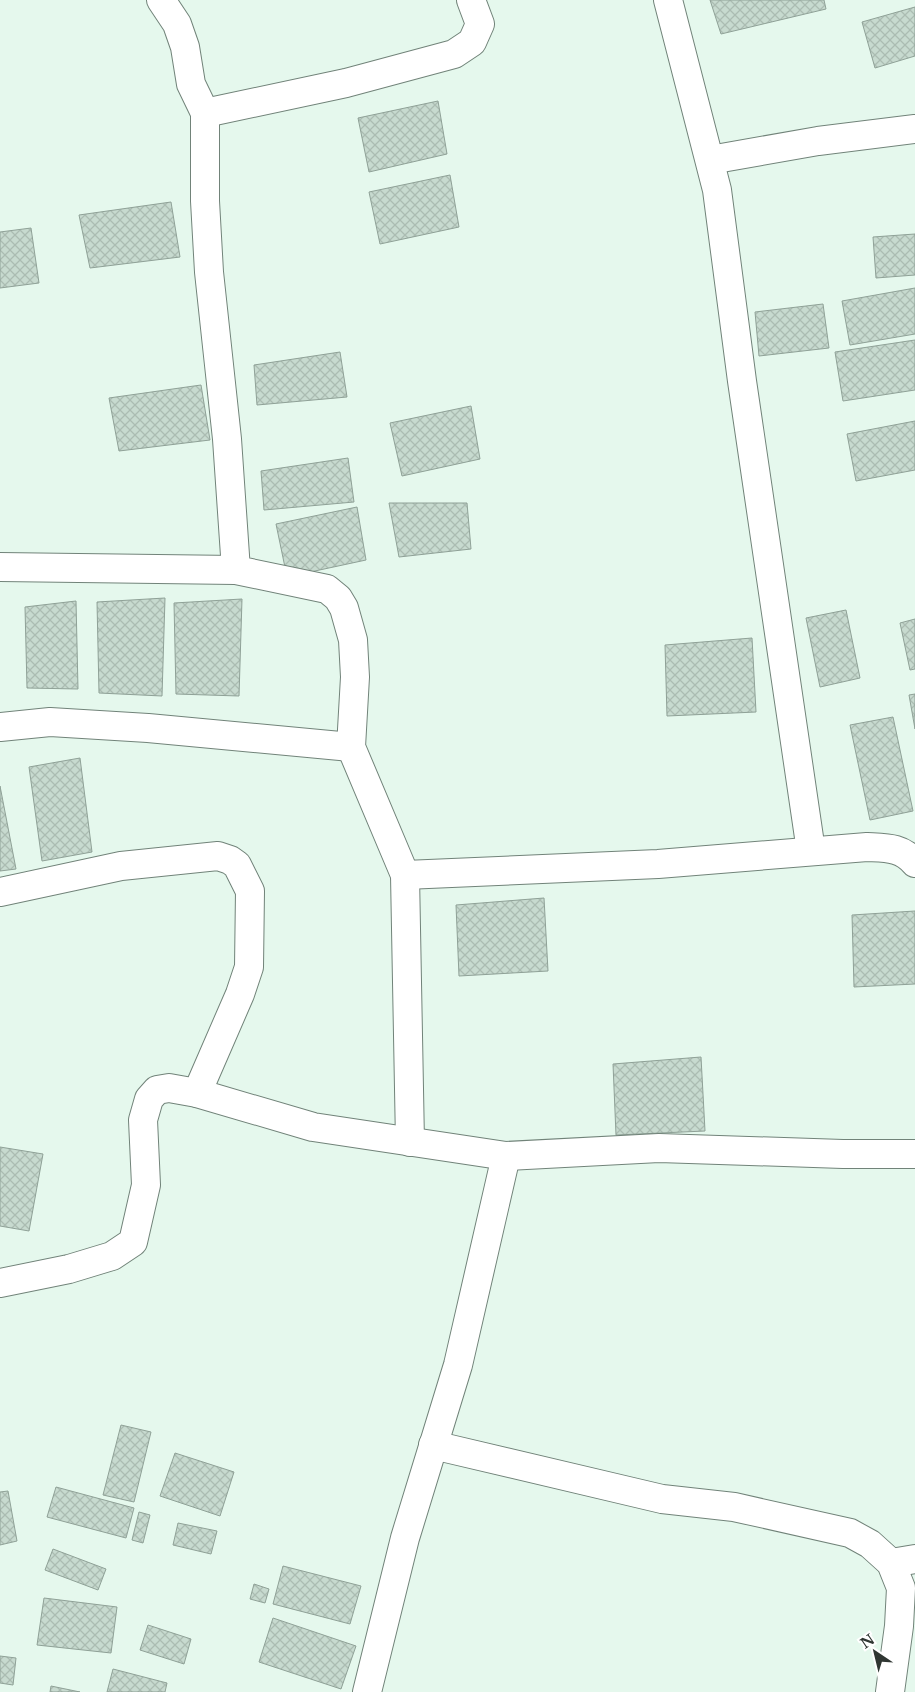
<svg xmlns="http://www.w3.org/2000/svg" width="915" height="1692" font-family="'Libre Baskerville',serif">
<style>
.building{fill:url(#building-cross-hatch);stroke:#8fa197}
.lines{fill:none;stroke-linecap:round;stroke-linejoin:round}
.minor-casing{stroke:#718379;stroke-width:30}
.minor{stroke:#fff;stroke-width:28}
</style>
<defs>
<pattern id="building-cross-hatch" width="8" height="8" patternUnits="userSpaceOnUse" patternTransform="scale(1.25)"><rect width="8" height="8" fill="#c7dacf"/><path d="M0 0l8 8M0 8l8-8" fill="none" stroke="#abbcb2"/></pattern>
</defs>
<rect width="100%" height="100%" fill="#e5f8ed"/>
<!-- building -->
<g class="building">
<polygon points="710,0 824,0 826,9 721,34"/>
<polygon points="915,7 915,56 875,68 862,22"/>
<polygon points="438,101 447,154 369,172 358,118"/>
<polygon points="450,175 459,227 380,244 369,192"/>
<polygon points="171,202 180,257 90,268 79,215"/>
<polygon points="31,228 39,283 0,288 0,232"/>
<polygon points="915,234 915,275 876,278 873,237"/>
<polygon points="915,288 915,334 850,345 842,301"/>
<polygon points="823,304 829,348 759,356 755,312"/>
<polygon points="915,340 915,390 843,401 835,352"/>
<polygon points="340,352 347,397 257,405 254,365"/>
<polygon points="201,385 210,440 119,451 109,398"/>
<polygon points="471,406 480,459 402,476 390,423"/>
<polygon points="915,421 915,470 856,481 847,434"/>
<polygon points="348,458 354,502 264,510 261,471"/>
<polygon points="389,503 467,503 471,549 399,557"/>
<polygon points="357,507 366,560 287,577 276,524"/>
<polygon points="165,598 162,696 99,693 97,602"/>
<polygon points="242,599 239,696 176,694 174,603"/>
<polygon points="76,601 78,689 27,688 25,607"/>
<polygon points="846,610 860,678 820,687 806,618"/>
<polygon points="915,619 915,669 910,670 900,623"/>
<polygon points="752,638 756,712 667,716 665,645"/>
<polygon points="915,694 915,729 909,695"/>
<polygon points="893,717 913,811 870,820 850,725"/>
<polygon points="80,758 92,852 42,861 29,767"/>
<polygon points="0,786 16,869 0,871"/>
<polygon points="544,898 548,971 459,976 456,905"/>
<polygon points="915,911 915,984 854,987 852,915"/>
<polygon points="701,1057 705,1131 616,1135 613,1064"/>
<polygon points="0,1147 43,1154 29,1231 0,1226"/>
<polygon points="121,1425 151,1432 134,1502 103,1495"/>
<polygon points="175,1453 234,1472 220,1516 160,1496"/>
<polygon points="56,1487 134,1508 126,1538 47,1517"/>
<polygon points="8,1491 17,1541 0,1545 0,1492"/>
<polygon points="139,1512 150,1515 143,1543 132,1540"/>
<polygon points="178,1523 217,1531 211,1554 173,1545"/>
<polygon points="53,1549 106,1569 98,1590 45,1570"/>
<polygon points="283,1566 361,1586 350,1624 273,1604"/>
<polygon points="254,1584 269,1589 265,1603 250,1599"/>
<polygon points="44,1598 117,1607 111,1653 37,1645"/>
<polygon points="273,1618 356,1646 341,1689 259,1662"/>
<polygon points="148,1625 191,1639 184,1664 140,1650"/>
<polygon points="0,1656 16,1658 13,1685 0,1683"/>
<polygon points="113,1669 167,1683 165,1692 107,1692"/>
<polygon points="51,1686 80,1692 50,1692"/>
</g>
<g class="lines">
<!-- minor casing -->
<g class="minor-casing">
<g id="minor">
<polyline points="161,0 177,24 185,47 191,84 205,113 205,201 209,272 227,439 236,570 327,589 338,598 344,608 353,640 355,677 351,747 405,875 410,1142"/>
<polyline points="668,0 717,190 742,381 811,851"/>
<polyline points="205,113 346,83 454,54 472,42 480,24 471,0"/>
<polyline points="710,160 818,141 915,129"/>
<polyline points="0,567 236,570"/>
<polyline points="0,727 50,722 148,728 351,747"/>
<path d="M405,875L658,864L867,847C886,848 902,847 915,863"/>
<polyline points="0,892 121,866 218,856 230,860 237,865 250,891 249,967 240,994 197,1093"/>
<polyline points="0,1283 69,1269 112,1256 133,1242 146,1185 143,1120 149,1099 157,1090 169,1088 197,1093 313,1127 506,1156 659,1148 843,1154 915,1154"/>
<polyline points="433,1445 662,1499 734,1507 850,1533 870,1544 891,1563 901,1588 899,1626 890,1692"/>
<polyline points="891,1563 915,1559"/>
<polyline points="367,1692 405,1538 458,1365 506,1156"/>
</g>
</g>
<!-- minor -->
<use href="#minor" class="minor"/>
</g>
<!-- north arrow -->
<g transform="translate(875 1652) rotate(325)" stroke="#ffffff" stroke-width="4" paint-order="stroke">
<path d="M0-4L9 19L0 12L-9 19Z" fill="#2f3632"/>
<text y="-8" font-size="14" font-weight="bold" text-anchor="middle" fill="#2f3632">N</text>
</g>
</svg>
